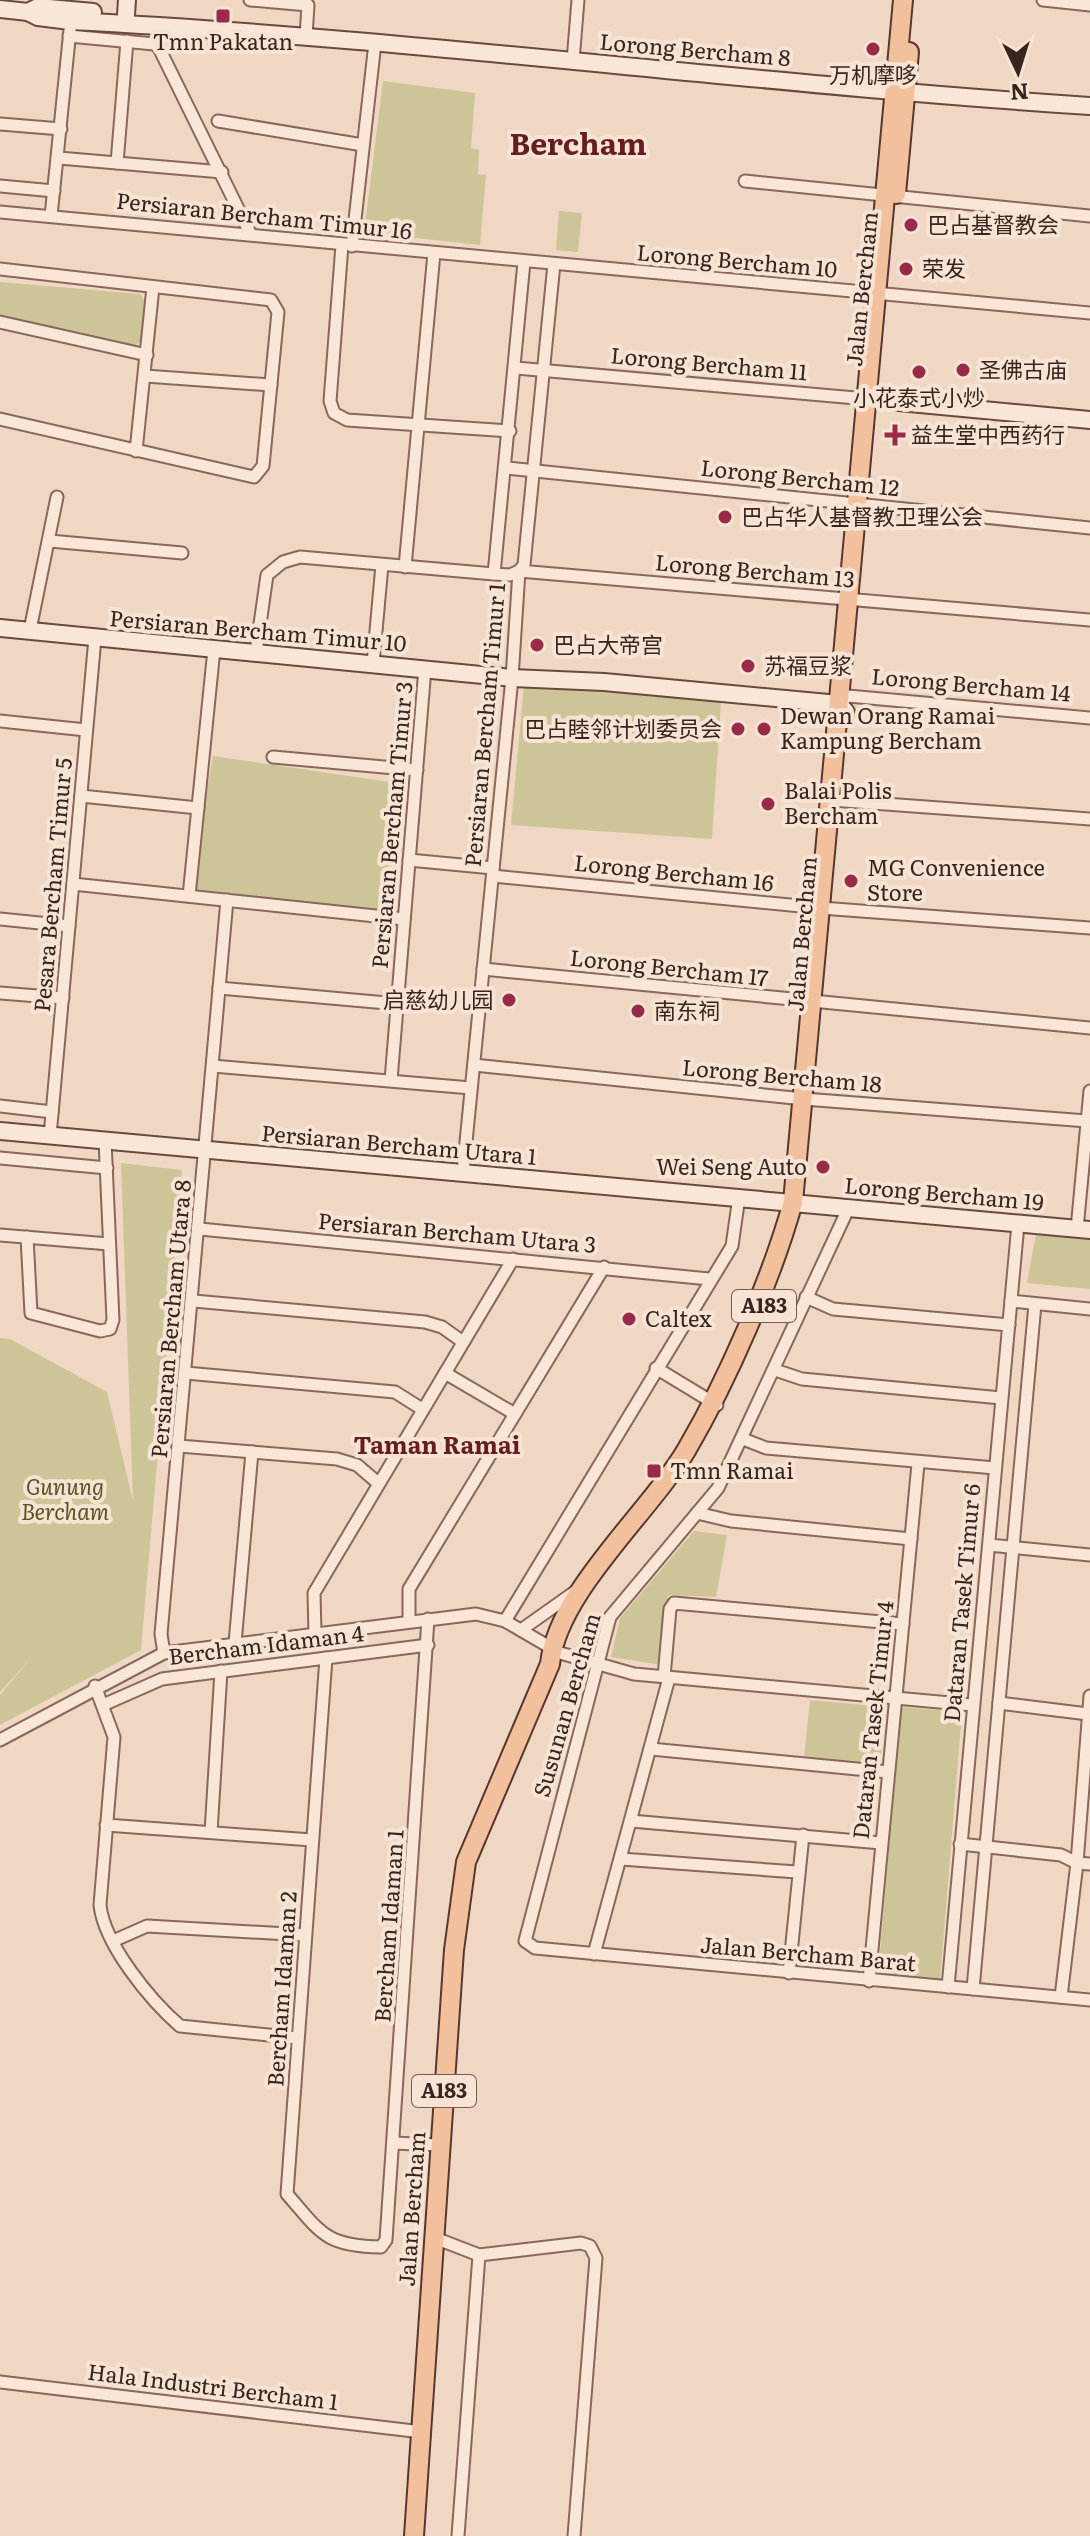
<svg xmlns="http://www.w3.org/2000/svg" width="1090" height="2536" font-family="Literata,'Noto Sans SC',serif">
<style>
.green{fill:#cdc598}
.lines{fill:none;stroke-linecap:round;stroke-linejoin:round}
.street-casing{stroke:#89675a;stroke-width:15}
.secondary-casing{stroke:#6b483d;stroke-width:20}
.primary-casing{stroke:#57372e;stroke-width:22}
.street{stroke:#f9e6d7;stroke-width:11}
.secondary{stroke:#f9e6d7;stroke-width:16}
.primary{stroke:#f2c09c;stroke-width:18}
.poi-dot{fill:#992a48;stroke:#f6e3d4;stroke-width:3}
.labels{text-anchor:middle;stroke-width:8;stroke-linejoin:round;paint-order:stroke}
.shield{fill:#f6e3d4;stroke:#725d55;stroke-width:2}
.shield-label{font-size:20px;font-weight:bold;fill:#39241e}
.poi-label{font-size:22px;fill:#39241e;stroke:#f6e3d4;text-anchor:start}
.street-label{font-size:22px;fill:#39241e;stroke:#f6e3d4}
.park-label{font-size:22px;font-style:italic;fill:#565525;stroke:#f6e3d4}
.neighbourhood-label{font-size:24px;font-weight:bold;fill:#661d21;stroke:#f6e3d4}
.district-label{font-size:30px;font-weight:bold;fill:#661d21;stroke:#f6e3d4}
</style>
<rect width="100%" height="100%" fill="#efd7c4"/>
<!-- green -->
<g class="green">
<polygon points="383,81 475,93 471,148 479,150 478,174 486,175 480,245 371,233 365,225"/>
<polygon points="559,211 582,213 578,252 556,250"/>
<polygon points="0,282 140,294 146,303 142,341 134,346 0,315"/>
<polygon points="524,685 721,701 712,839 511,825"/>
<polygon points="213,756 396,783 384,913 190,889"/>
<polygon points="121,1163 182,1170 141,1650 0,1725 0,1695 32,1657 0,1692 0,1338 10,1339 107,1392 133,1501"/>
<polygon points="1036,1234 1090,1239 1090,1289 1027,1283"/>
<polygon points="694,1531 727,1535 716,1597 668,1595 662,1665 611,1657 620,1618"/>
<polygon points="810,1700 885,1707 880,1764 804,1758"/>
<polygon points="901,1707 962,1712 940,1980 878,1976"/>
</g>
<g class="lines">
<!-- street casing -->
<g class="street-casing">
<g id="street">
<polyline points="250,0 308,5 306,36"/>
<polyline points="1043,0 1090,5"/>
<polyline points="69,36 154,44 159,48 250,233"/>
<polyline points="573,61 578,0"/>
<polyline points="218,121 363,145"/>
<polyline points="0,124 61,129"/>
<polyline points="59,158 222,172"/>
<polyline points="117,163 127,41"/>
<polyline points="745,181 1090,216"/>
<polyline points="0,186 54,191"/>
<polyline points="0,212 1090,313"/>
<polyline points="51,216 70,30"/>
<polyline points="342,245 330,401 334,413 347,420 510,431"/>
<polyline points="352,246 375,43"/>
<polyline points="554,264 524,565 519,571 1090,620"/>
<polyline points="0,269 271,300 278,312 263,466 254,477 0,419"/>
<polyline points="0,322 147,355"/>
<polyline points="516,368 867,399"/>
<polyline points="145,376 271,385"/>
<polyline points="136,451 153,287"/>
<polyline points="507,468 1090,528"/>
<polyline points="50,541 182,553"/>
<polyline points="405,567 434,253"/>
<polyline points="30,630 57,497"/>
<polyline points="256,652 267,575 283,562 300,557 494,574"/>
<polyline points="373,664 382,565"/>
<polyline points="839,704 848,696 1090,718"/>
<polyline points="0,721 86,730"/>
<polyline points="273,757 417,770"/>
<polyline points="81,796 198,808"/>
<polyline points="831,800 1090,819"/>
<polyline points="409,860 493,868"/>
<polyline points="493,876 821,908 1090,928"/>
<polyline points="73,884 404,919"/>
<polyline points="189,896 214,649"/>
<polyline points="0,919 69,926"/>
<polyline points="483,969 1090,1028"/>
<polyline points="219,988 398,1004"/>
<polyline points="0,993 63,998"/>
<polyline points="474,1065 804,1099 1087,1121"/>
<polyline points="213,1066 471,1088"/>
<polyline points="391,1080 425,668"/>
<polyline points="0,1106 52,1112"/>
<polyline points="50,1136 95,638"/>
<polyline points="0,1158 107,1168"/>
<polyline points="463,1172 512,678 519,571 510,575 494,574 524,262"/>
<polyline points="849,1207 718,1488 610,1617 525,1941 535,1948 1090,2000"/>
<polyline points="200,1229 709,1279"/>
<polyline points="1077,1229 1090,1091"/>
<polyline points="0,1235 109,1244"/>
<polyline points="27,1237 31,1313 100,1331 110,1329 113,1320 105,1140"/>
<polyline points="806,1297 833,1309 1009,1325"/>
<polyline points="194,1301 425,1322 442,1327 463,1342"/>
<polyline points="1011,1301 1090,1309"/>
<polyline points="656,1368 717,1405"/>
<polyline points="775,1370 802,1379 1001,1398"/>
<polyline points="186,1373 395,1392 422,1409"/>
<polyline points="445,1373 515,1414"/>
<polyline points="743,1439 766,1448 995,1468"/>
<polyline points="179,1446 337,1459 357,1465 378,1483"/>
<polyline points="697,1513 731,1521 911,1539"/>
<polyline points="989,1545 1090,1555"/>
<polyline points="409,1621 409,1589 604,1267"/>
<polyline points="505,1621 732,1246 739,1197"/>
<polyline points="521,1630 576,1591"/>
<polyline points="315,1633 314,1593 513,1259"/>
<polyline points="235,1643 252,1452"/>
<polyline points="164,1653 161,1634 227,900"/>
<path d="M326,1658L287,2194C321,2233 325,2246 381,2247L386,2240L428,1619"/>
<polyline points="664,1677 670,1609 674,1603 903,1624"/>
<path d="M95,1686L114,1737L100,1905C104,1944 150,2000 180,2026L298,2038"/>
<polyline points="999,1703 1088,1714"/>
<polyline points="103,1705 162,1679 428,1645"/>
<polyline points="0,1740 164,1653 476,1614 505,1621 560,1653 634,1674 972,1705"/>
<polyline points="651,1749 888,1772"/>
<polyline points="631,1821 881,1843"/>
<polyline points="106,1825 312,1840"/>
<polyline points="211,1832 221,1671"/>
<polyline points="960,1844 1061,1855 1077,1863 1090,1864"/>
<polyline points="621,1859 797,1872"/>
<polyline points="113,1941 147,1926 305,1935"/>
<polyline points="594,1954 669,1678"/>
<polyline points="789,1973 803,1835"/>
<polyline points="869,1981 918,1464"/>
<polyline points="948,1987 1018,1224"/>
<polyline points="973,1989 1035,1304"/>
<polyline points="1061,1997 1077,1863 1090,1696"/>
<polyline points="393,2143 440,2145"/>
<polyline points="435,2238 479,2255"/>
<polyline points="0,2382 422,2432"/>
<polyline points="458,2536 479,2255 581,2243 590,2246 596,2258 574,2536"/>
</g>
</g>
<!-- secondary casing -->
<g class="secondary-casing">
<g id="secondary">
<polyline points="0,9 28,12 38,7 93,12"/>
<path d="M28,12L38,17L70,21C411,38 749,84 1090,106"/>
<polyline points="126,15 127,0"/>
<polyline points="867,399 1090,420"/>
<polyline points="0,628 512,678 604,682 839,704 846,712"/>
<polyline points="0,1131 1090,1230"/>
</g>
</g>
<!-- primary casing -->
<g class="primary-casing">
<g id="primary">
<polyline points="896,194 909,52"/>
<path d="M414,2536L454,1950L466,1862L550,1664C557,1592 651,1511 687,1449C728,1379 771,1280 793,1202L903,0"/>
</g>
</g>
<!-- street -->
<use href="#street" class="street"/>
<!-- secondary -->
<use href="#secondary" class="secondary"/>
<!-- primary -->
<use href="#primary" class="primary"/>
</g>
<!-- markers -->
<g class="poi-dot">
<rect x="215" y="8" width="16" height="16" rx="4"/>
<circle cx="873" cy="49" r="8"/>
<circle cx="911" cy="225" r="8"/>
<circle cx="906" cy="269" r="8"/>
<circle cx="963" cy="370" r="8"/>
<circle cx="919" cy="372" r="8"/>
<path d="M891 423h8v8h8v8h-8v8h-8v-8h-8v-8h8z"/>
<circle cx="725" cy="517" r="8"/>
<circle cx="537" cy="645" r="8"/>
<circle cx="748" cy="666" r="8"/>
<circle cx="738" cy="729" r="8"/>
<circle cx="764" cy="729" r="8"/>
<circle cx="768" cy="804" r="8"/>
<circle cx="851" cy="881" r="8"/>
<circle cx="509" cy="1000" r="8"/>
<circle cx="638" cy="1011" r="8"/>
<circle cx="823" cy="1167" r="8"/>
<circle cx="629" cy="1319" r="8"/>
<rect x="646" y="1463" width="16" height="16" rx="4"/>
</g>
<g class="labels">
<!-- shield labels -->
<g class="shield">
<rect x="732" y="1290" width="64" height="32" rx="6"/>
<rect x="412" y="2075" width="64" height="32" rx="6"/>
</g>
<g class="shield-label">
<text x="764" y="1313">A183</text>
<text x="444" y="2098">A183</text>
</g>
<!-- poi labels -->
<g class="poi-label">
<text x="223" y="50" text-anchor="middle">Tmn Pakatan</text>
<text x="873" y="83" text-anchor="middle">万机摩哆</text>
<text x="927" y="233">巴占基督教会</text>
<text x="922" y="277">荣发</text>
<text x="979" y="378">圣佛古庙</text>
<text x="919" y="406" text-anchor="middle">小花泰式小炒</text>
<text x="911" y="443">益生堂中西药行</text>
<text x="741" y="525">巴占华人基督教卫理公会</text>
<text x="553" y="653">巴占大帝宫</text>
<text x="764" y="674">苏福豆浆</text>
<text x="780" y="724">Dewan Orang Ramai<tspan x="780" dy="25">Kampung Bercham</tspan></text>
<text x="722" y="737" text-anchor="end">巴占睦邻计划委员会</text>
<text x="784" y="799">Balai Polis<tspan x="784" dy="25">Bercham</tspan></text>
<text x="867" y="876">MG Convenience<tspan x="867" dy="25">Store</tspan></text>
<text x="493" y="1008" text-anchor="end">启慈幼儿园</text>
<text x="654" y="1019">南东祠</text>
<text x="807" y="1175" text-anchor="end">Wei Seng Auto</text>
<text x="645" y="1327">Caltex</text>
<text x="670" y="1479">Tmn Ramai</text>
</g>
<!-- street labels -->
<g class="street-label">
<text transform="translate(695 50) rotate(5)" y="8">Lorong Bercham 8</text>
<text transform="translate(264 216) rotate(6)" y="8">Persiaran Bercham Timur 16</text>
<text transform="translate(737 261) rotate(5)" y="8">Lorong Bercham 10</text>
<text transform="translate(862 289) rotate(-84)" y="8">Jalan Bercham</text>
<text transform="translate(709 364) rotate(5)" y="8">Lorong Bercham 11</text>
<text transform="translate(800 478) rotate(6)" y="8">Lorong Bercham 12</text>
<text transform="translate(755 571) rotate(5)" y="8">Lorong Bercham 13</text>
<text transform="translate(258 631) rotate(5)" y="8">Persiaran Bercham Timur 10</text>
<text transform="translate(971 685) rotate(5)" y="8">Lorong Bercham 14</text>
<text transform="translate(485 725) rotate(-85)" y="8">Persiaran Bercham Timur 1</text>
<text transform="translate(392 825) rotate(-85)" y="8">Persiaran Bercham Timur 3</text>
<text transform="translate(674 873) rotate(6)" y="8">Lorong Bercham 16</text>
<text transform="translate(53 885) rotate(-85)" y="8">Pesara Bercham Timur 5</text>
<text transform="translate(802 934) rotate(-85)" y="8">Jalan Bercham</text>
<text transform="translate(669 968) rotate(6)" y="8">Lorong Bercham 17</text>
<text transform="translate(782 1076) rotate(5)" y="8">Lorong Bercham 18</text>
<text transform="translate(399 1145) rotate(5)" y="8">Persiaran Bercham Utara 1</text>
<text transform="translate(944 1194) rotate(5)" y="8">Lorong Bercham 19</text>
<text transform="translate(457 1233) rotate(5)" y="8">Persiaran Bercham Utara 3</text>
<text transform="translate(171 1319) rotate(-85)" y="8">Persiaran Bercham Utara 8</text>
<text transform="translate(962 1603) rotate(-85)" y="8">Dataran Tasek Timur 6</text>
<text transform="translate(266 1645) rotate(-7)" y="8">Bercham Idaman 4</text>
<text transform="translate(567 1705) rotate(-74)" y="8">Susunan Bercham</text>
<text transform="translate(873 1720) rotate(-84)" y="8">Dataran Tasek Timur 4</text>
<text transform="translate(389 1926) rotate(-86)" y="8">Bercham Idaman 1</text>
<text transform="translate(808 1954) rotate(5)" y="8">Jalan Bercham Barat</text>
<text transform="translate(282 1989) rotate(-86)" y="8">Bercham Idaman 2</text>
<text transform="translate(412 2209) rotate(-86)" y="8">Jalan Bercham</text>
<text transform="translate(213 2387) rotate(7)" y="8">Hala Industri Bercham 1</text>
</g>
<!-- park labels -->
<g class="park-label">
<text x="65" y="1495">Gunung<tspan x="65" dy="25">Bercham</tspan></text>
</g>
<!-- neighbourhood labels -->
<g class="neighbourhood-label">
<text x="437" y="1454">Taman Ramai</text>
</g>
<!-- district labels -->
<g class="district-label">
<text x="578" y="155">Bercham</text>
</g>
</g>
<!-- north arrow -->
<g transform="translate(1018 72) rotate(176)" stroke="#f6e3d4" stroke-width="6" paint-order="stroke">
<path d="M0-6L14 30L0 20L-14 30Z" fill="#39241e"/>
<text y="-12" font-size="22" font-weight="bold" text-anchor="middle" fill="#39241e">N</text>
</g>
</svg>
